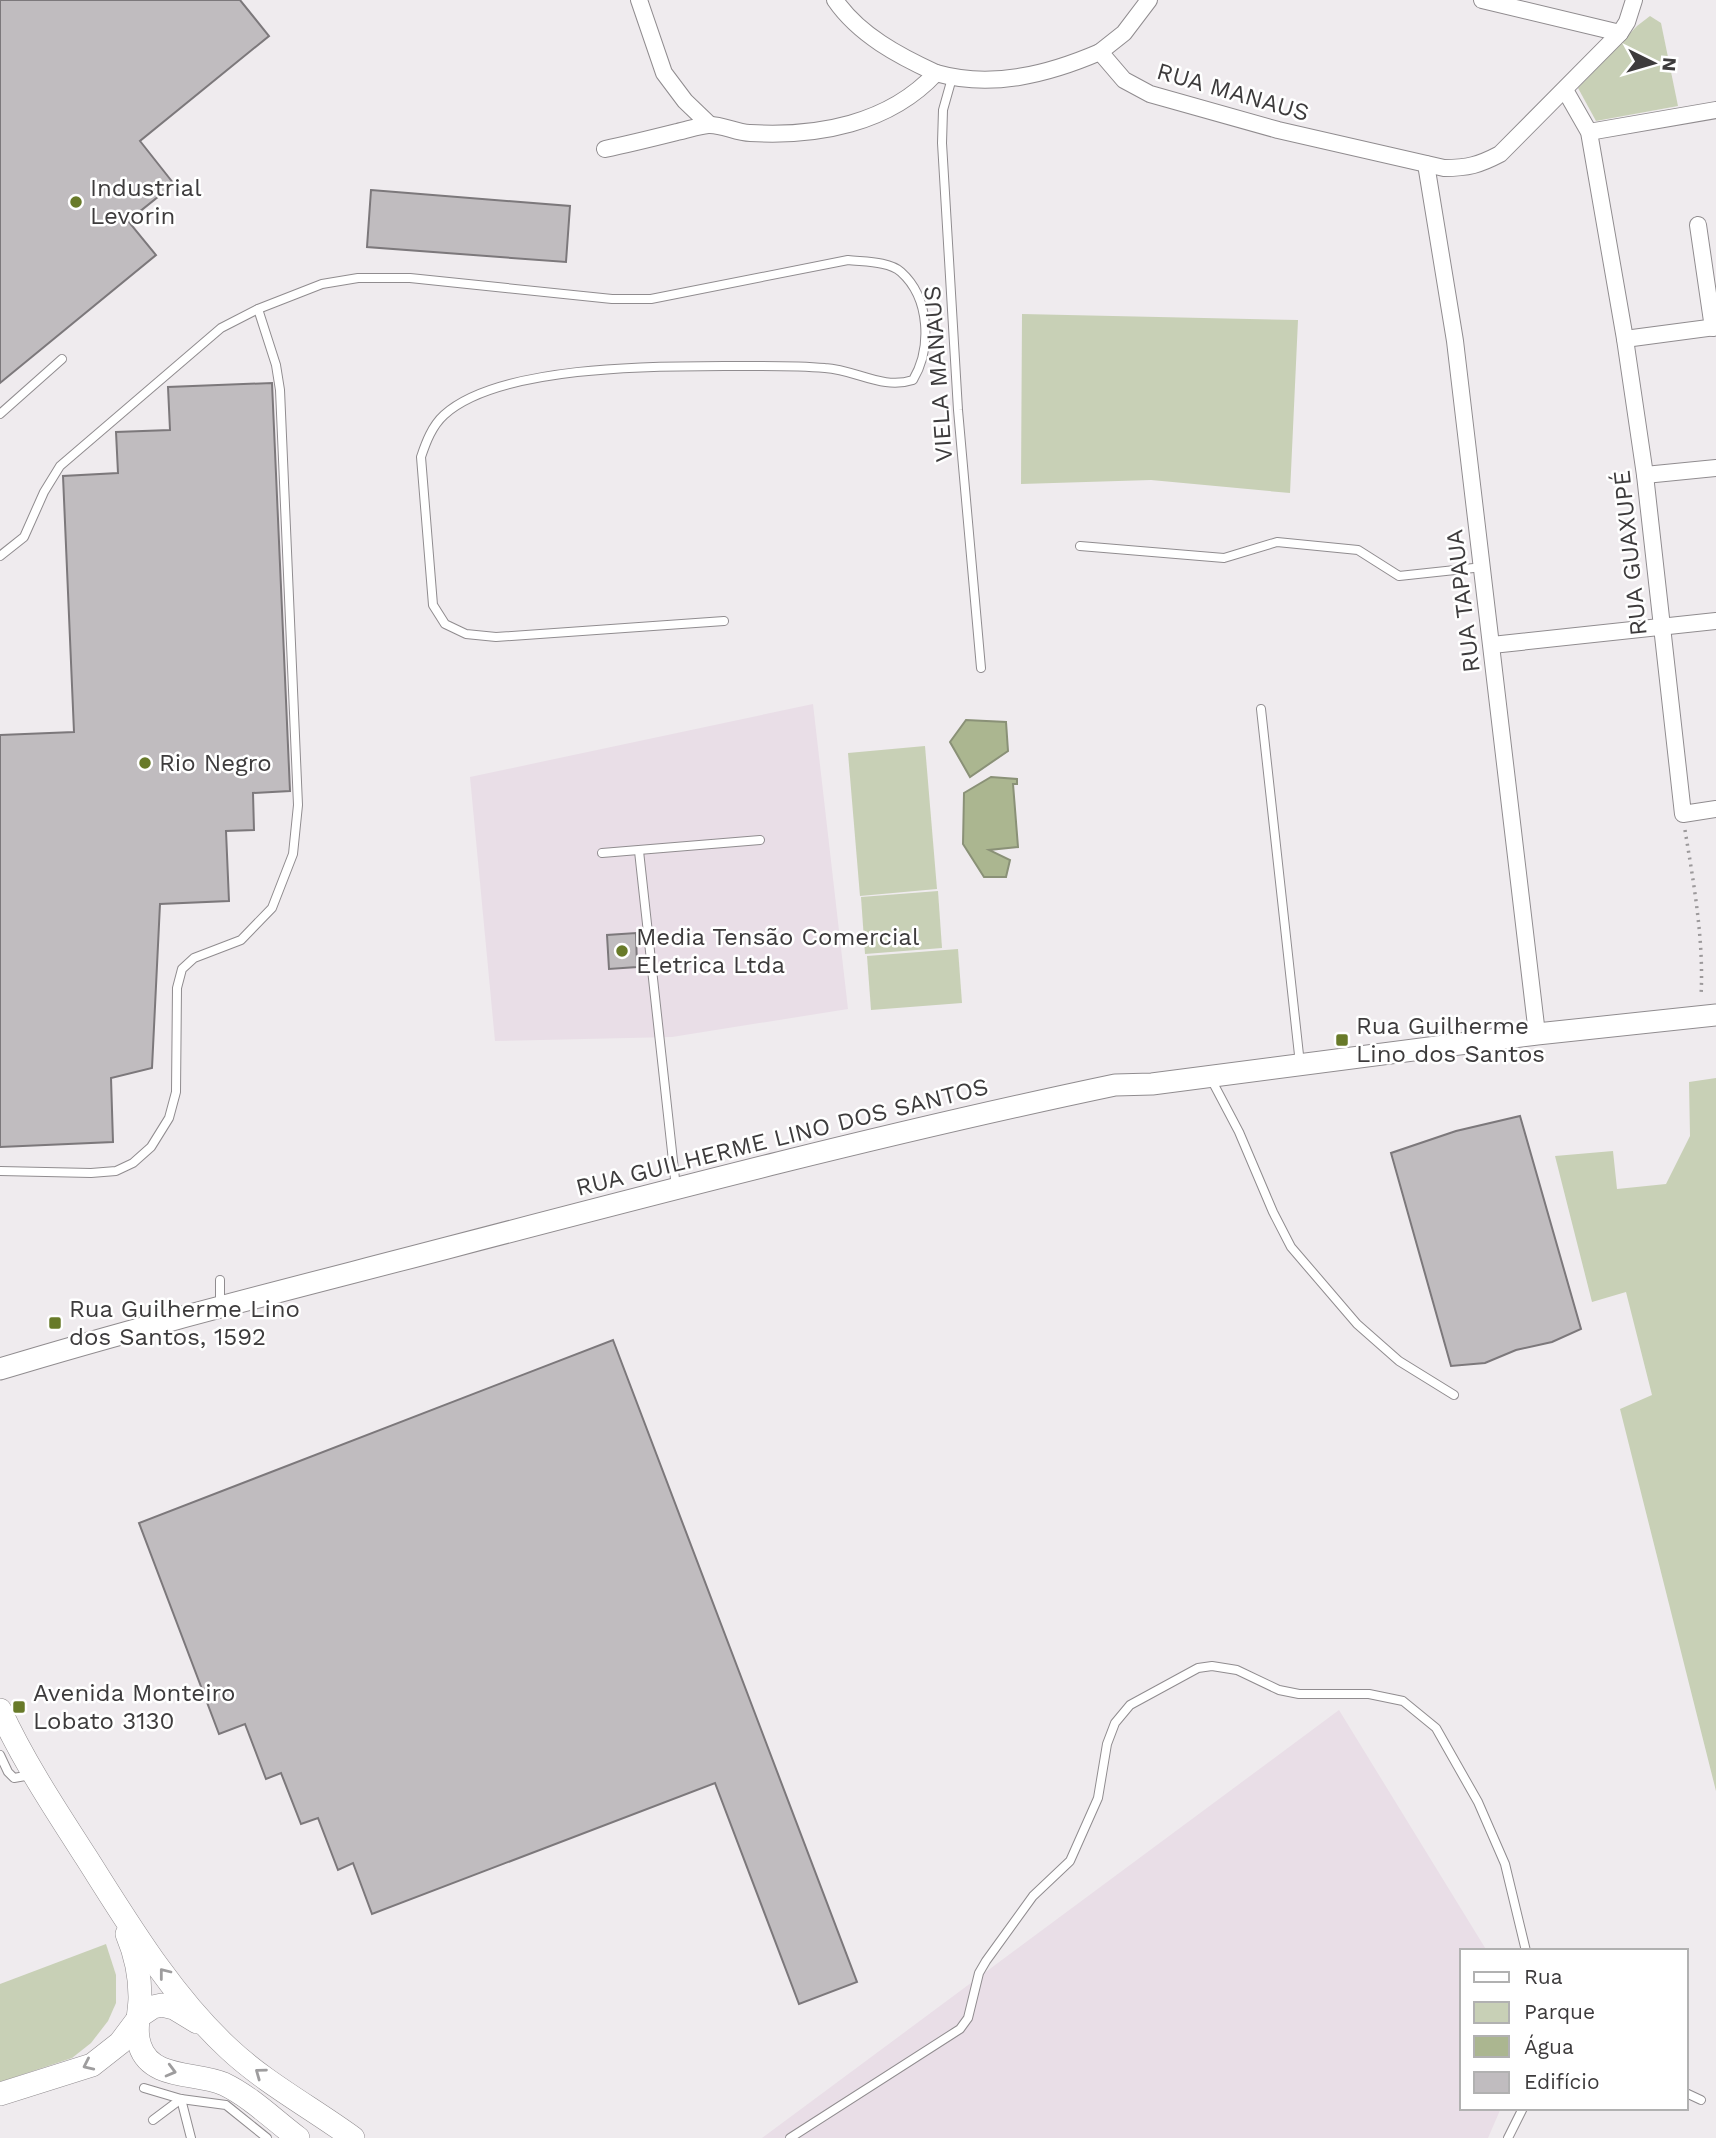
<svg xmlns="http://www.w3.org/2000/svg" width="1716" height="2138" font-family="'Work Sans',sans-serif">
<style>
.built{fill:#e9dee7}
.green{fill:#c8d0b6}
.water{fill:#abb690;stroke:#8a9177;stroke-width:2}
.building{fill:#c0bcbf;stroke:#7c787b;stroke-width:2}
.lines{fill:none;stroke-linecap:round;stroke-linejoin:round}
.service-casing{stroke:#908c8f;stroke-width:10}
.minor-casing{stroke:#908c8f;stroke-width:18}
.tertiary-casing{stroke:#908c8f;stroke-width:23}
.secondary-casing{stroke:#908c8f;stroke-width:24}
.path{stroke:#9c999b;stroke-width:3.5;stroke-dasharray:2 5;stroke-linecap:butt}
.service{stroke:#fff;stroke-width:8}
.minor{stroke:#fff;stroke-width:16}
.tertiary{stroke:#fff;stroke-width:21}
.secondary{stroke:#fff;stroke-width:23}
.oneway{stroke:#9e9d9e}
.poi-dot{fill:#687a29;stroke:#fff;stroke-width:2.5}
.labels{text-anchor:middle;stroke-width:5;stroke-linejoin:round;paint-order:stroke}
.street-label{font-size:24px;fill:#3d3b3c;stroke:#fff}
.poi-label{font-size:24px;fill:#3d3b3c;stroke:#fff;text-anchor:start}
</style>
<rect width="100%" height="100%" fill="#efebee"/>
<!-- built -->
<g class="built">
<polygon points="813,704 848,1009 672,1037 495,1041 470,777"/>
<polygon points="1339,1710 1487,1951 1462,1951 1462,2108 1501,2108 1488,2138 762,2138"/>
</g>
<!-- green -->
<g class="green">
<polygon points="1650,16 1661,23 1678,106 1596,121 1578,88 1637,26"/>
<polygon points="1022,314 1298,320 1290,493 1151,480 1021,484"/>
<polygon points="925,746 937,889 860,896 848,753"/>
<polygon points="938,891 942,948 865,954 861,897"/>
<polygon points="958,949 962,1003 871,1010 867,956"/>
<polygon points="1716,1078 1716,1791 1620,1409 1652,1395 1626,1292 1592,1302 1555,1156 1613,1151 1617,1189 1666,1184 1690,1136 1689,1082"/>
<polygon points="106,1944 116,1975 116,2003 108,2021 91,2043 72,2058 0,2082 0,1984"/>
</g>
<!-- water -->
<g class="water">
<polygon points="966,720 1006,722 1008,751 970,777 950,742"/>
<polygon points="991,777 1017,779 1017,784 1013,784 1018,847 989,850 1010,860 1006,877 984,877 963,844 964,793"/>
</g>
<!-- building -->
<g class="building">
<polygon points="0,0 240,0 269,36 140,141 174,184 128,221 156,255 0,383"/>
<polygon points="371,190 570,206 566,262 367,247"/>
<polygon points="272,383 290,791 253,793 254,830 226,831 229,901 160,904 152,1068 111,1078 113,1142 0,1147 0,735 74,732 63,476 118,473 116,432 170,430 168,387"/>
<polygon points="636,933 637,967 609,969 607,935"/>
<polygon points="1520,1116 1581,1329 1552,1342 1516,1350 1485,1363 1451,1366 1391,1153 1456,1131"/>
<polygon points="613,1340 857,1982 799,2004 715,1783 372,1914 353,1863 338,1870 318,1818 301,1824 281,1773 266,1779 245,1724 219,1734 139,1523"/>
</g>
<g class="lines">
<!-- service casing -->
<g class="service-casing">
<g id="service">
<polyline points="952,78 943,110 942,143 958,410 981,668"/>
<polyline points="0,414 62,359"/>
<polyline points="1080,546 1224,558 1277,542 1358,550 1399,576 1483,567"/>
<path d="M0,556L24,537L44,492L60,466L221,328L258,309L322,284L358,278H410L612,299H651L848,260C863,262 889,261 901,272C930,298 932,348 913,380C882,390 857,370 825,368C793,365 761,366 729,366C657,366 499,365 444,415C432,426 426,442 421,457L433,605L445,624L466,634L496,637L724,621"/>
<polyline points="1261,709 1300,1064"/>
<polyline points="639,851 676,1188"/>
<polyline points="602,853 760,840"/>
<polyline points="1210,1077 1239,1132 1273,1212 1291,1247 1357,1324 1399,1361 1454,1395"/>
<polyline points="0,1171 91,1173 116,1171 133,1163 151,1147 169,1118 176,1092 177,988 182,969 194,958 241,940 272,908 293,854 298,805 280,390 276,365 258,309"/>
<polyline points="220,1305 220,1280"/>
<polyline points="0,1755 8,1772 14,1778 31,1775"/>
<polyline points="144,2088 181,2099 226,2105 267,2138"/>
<polyline points="1686,2093 1701,2100"/>
<polyline points="181,2099 191,2138"/>
<polyline points="153,2120 181,2099"/>
<polyline points="790,2138 960,2029 968,2018 979,1973 986,1961 1033,1896 1070,1861 1098,1798 1107,1744 1115,1723 1130,1705 1198,1668 1212,1666 1237,1670 1279,1690 1299,1694 1369,1694 1403,1701 1436,1728 1478,1802 1505,1864 1526,1951"/>
<polyline points="1508,2138 1523,2108"/>
</g>
</g>
<!-- minor casing -->
<g class="minor-casing">
<g id="minor">
<polyline points="639,0 664,73 685,101 710,125"/>
<path d="M835,0C859,35 899,56 936,73"/>
<polyline points="1482,0 1620,33"/>
<polyline points="1100,52 1124,33 1149,0"/>
<polyline points="1565,90 1589,132 1625,339 1645,475 1683,814 1716,809"/>
<polyline points="1589,132 1716,110"/>
<path d="M605,149C629,144 653,138 677,132C687,130 698,126 708,125C722,124 736,133 750,133C817,137 889,124 936,73C992,89 1049,74 1100,52L1124,80L1150,94L1278,130L1444,168C1468,168 1479,165 1500,154L1620,33L1627,22L1634,0"/>
<polyline points="1426,164 1455,341 1537,1034"/>
<polyline points="1698,225 1713,328"/>
<polyline points="1625,339 1716,327"/>
<polyline points="1645,475 1716,468"/>
<polyline points="1492,645 1716,621"/>
</g>
</g>
<!-- tertiary casing -->
<g class="tertiary-casing">
<path id="tertiary" d="M0,1369C148,1324 298,1287 447,1248C668,1190 891,1132 1115,1085L1152,1084L1537,1034L1716,1015"/>
</g>
<!-- secondary casing -->
<g class="secondary-casing">
<g id="secondary">
<path d="M0,1710C24,1762 55,1809 86,1857C128,1923 170,1994 228,2048C265,2083 312,2108 353,2138"/>
<path d="M127,1934C135,1953 140,1977 140,1997C140,2013 134,2030 140,2046C151,2080 197,2072 224,2084C251,2097 274,2120 298,2138"/>
<polyline points="0,2094 92,2065 120,2043 141,2015 153,2007 162,2005 174,2008 197,2022"/>
</g>
</g>
<!-- path -->
<path class="path" d="M1685,830C1694,885 1704,941 1701,996"/>
<!-- service -->
<use href="#service" class="service"/>
<!-- minor -->
<use href="#minor" class="minor"/>
<!-- tertiary -->
<use href="#tertiary" class="tertiary"/>
<!-- secondary -->
<use href="#secondary" class="secondary"/>
</g>
<!-- one-way arrows -->
<defs><path id="oneway-chevron" d="M-2-3.5L2.5 0L-2 3.5" fill="none" stroke-width="1.6" stroke-linecap="round" stroke-linejoin="round" transform="scale(1.75)"/></defs>
<g class="oneway">
<use href="#oneway-chevron" transform="translate(164 1973) rotate(-128)"/>
<use href="#oneway-chevron" transform="translate(88 2065) rotate(155)"/>
<use href="#oneway-chevron" transform="translate(171 2071) rotate(15)"/>
<use href="#oneway-chevron" transform="translate(260 2073) rotate(-144)"/>
</g>
<!-- markers -->
<g class="poi-dot">
<circle cx="76" cy="202" r="7"/>
<circle cx="145" cy="763" r="7"/>
<circle cx="622" cy="951" r="7"/>
<rect x="1335" y="1033" width="14" height="14" rx="3.5"/>
<rect x="48" y="1316" width="14" height="14" rx="3.5"/>
<rect x="12" y="1700" width="14" height="14" rx="3.5"/>
</g>
<g class="labels">
<!-- street labels -->
<g class="street-label">
<text transform="translate(1233 92) rotate(16)" y="8">RUA MANAUS</text>
<text transform="translate(938 374) rotate(-94)" y="8">VIELA MANAUS</text>
<text transform="translate(1630 553) rotate(-96)" y="8">RUA GUAXUPÉ</text>
<text transform="translate(1463 601) rotate(-97)" y="8">RUA TAPAUA</text>
<text transform="translate(782 1137) rotate(-14)" y="8">RUA GUILHERME LINO DOS SANTOS</text>
</g>
<!-- poi labels -->
<g class="poi-label">
<text x="90" y="196">Industrial<tspan x="90" dy="28">Levorin</tspan></text>
<text x="159" y="771">Rio Negro</text>
<text x="636" y="945">Media Tensão Comercial<tspan x="636" dy="28">Eletrica Ltda</tspan></text>
<text x="1356" y="1034">Rua Guilherme<tspan x="1356" dy="28">Lino dos Santos</tspan></text>
<text x="69" y="1317">Rua Guilherme Lino<tspan x="69" dy="28">dos Santos, 1592</tspan></text>
<text x="33" y="1701">Avenida Monteiro<tspan x="33" dy="28">Lobato 3130</tspan></text>
</g>
</g>
<!-- legend -->
<rect x="1460" y="1949" width="228" height="161" fill="#ffffff" stroke="#b1b1b1" stroke-width="2"/>
<rect x="1474" y="1972" width="35" height="10" fill="#ffffff" stroke="#b1b1b1" stroke-width="2"/>
<text x="1524" y="1984" font-size="21" fill="#3d3b3c">Rua</text>
<rect x="1474" y="2002" width="35" height="21" fill="#c8d0b6" stroke="#b1b1b1" stroke-width="2"/>
<text x="1524" y="2019" font-size="21" fill="#3d3b3c">Parque</text>
<rect x="1474" y="2036" width="35" height="21" fill="#abb690" stroke="#b1b1b1" stroke-width="2"/>
<text x="1524" y="2054" font-size="21" fill="#3d3b3c">Água</text>
<rect x="1474" y="2072" width="35" height="21" fill="#c0bcbf" stroke="#b1b1b1" stroke-width="2"/>
<text x="1524" y="2089" font-size="21" fill="#3d3b3c">Edifício</text>
<!-- north arrow -->
<g transform="translate(1653 63) rotate(95)" stroke="#ffffff" stroke-width="5" paint-order="stroke">
<path d="M0-5L12 26L0 18L-12 26Z" fill="#3d3b3c"/>
<text y="-10" font-size="19" font-weight="bold" text-anchor="middle" fill="#3d3b3c">N</text>
</g>
</svg>
